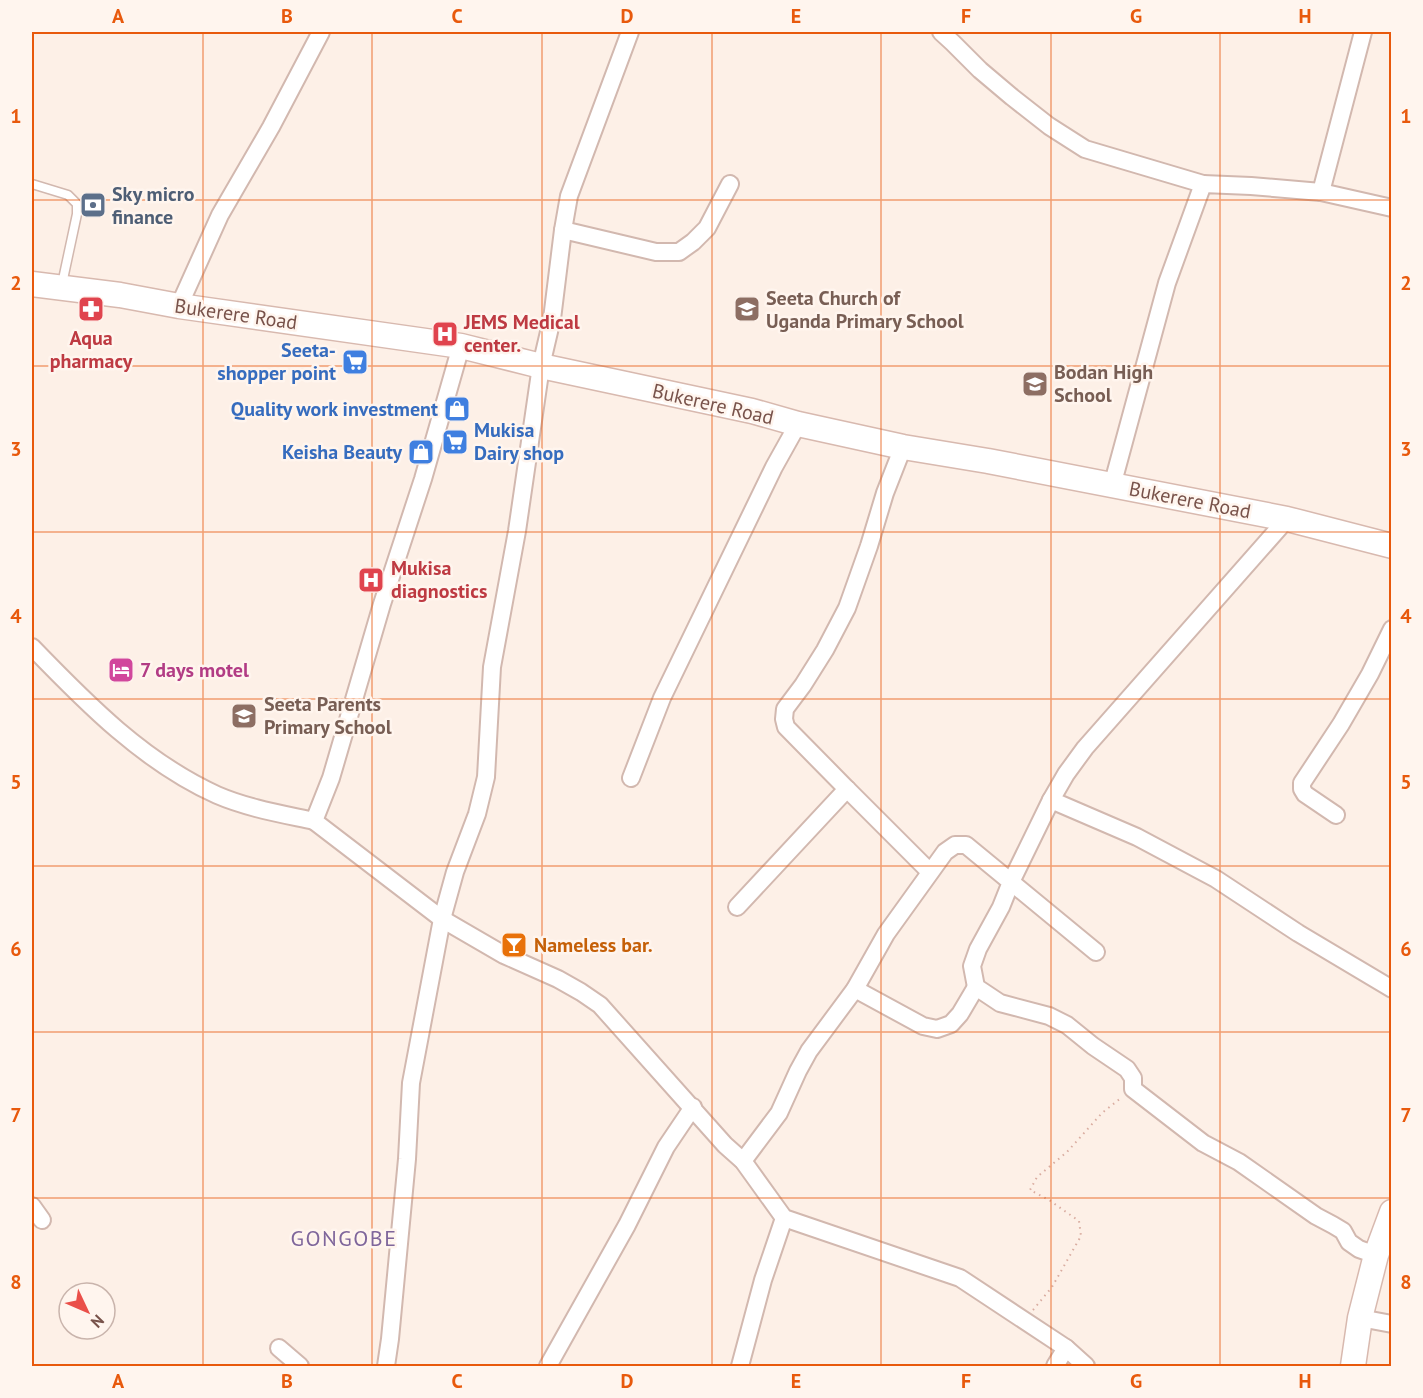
<svg xmlns="http://www.w3.org/2000/svg" width="1423" height="1398" font-family="'PT Sans',sans-serif">
<style>
.lines{fill:none;stroke-linecap:round;stroke-linejoin:round}
.lane-casing{stroke:#d2b8af;stroke-width:11}
.street-casing{stroke:#d2b8af;stroke-width:20}
.secondary-casing{stroke:#d8b9af;stroke-width:27}
.path{stroke:#d9aca0;stroke-width:2;stroke-dasharray:1.5 4.5;stroke-linecap:butt}
.lane{stroke:#fff;stroke-width:8}
.street{stroke:#fff;stroke-width:16}
.secondary{stroke:#fff;stroke-width:24}
.grid{fill:none;stroke:#e8590c;stroke-width:1.5;stroke-opacity:0.55}
.labels{text-anchor:middle;stroke-width:5;stroke-linejoin:round;paint-order:stroke}
.service-label{font-size:20px;font-weight:bold;fill:#4e5e75;stroke:#fff5ee;text-anchor:start}
.education-label{font-size:20px;font-weight:bold;fill:#785e54;stroke:#fff5ee;text-anchor:start}
.street-label{font-size:20px;fill:#78524a;stroke:#fff5ee}
.health-label{font-size:20px;font-weight:bold;fill:#be3a42;stroke:#fff5ee;text-anchor:start}
.shop-label{font-size:20px;font-weight:bold;fill:#366cbe;stroke:#fff5ee;text-anchor:end}
.hotel-label{font-size:20px;font-weight:bold;fill:#b23c85;stroke:#fff5ee;text-anchor:start}
.food-label{font-size:20px;font-weight:bold;fill:#c56008;stroke:#fff5ee;text-anchor:start}
.quarter-label{font-size:22px;letter-spacing:1.5px;fill:#7f669b;stroke:#fff5ee}
.neatline{fill:none;stroke:#e8590c;stroke-width:2}
.grid-label{font-size:20px;text-anchor:middle;font-weight:bold;fill:#e8590c}
</style>
<rect width="100%" height="100%" fill="#fdf0e7"/>
<g class="lines">
<!-- lane casing -->
<g class="lane-casing">
<polyline id="lane" points="32,184 68,195 77,204 77,214 62,284"/>
</g>
<!-- street casing -->
<g class="street-casing">
<g id="street">
<polyline points="941,32 953,43 980,70 1012,97 1049,126 1085,149 1203,184"/>
<polyline points="1321,192 1363,32"/>
<polyline points="563,230 656,252 679,252 693,242 707,228 730,184"/>
<polyline points="179,306 220,215 271,127 321,32"/>
<polyline points="461,346 423,479 382,604 331,778 314,821 442,919 504,955 558,979 581,992 600,1005 725,1145 743,1161 784,1218 960,1278 1066,1348 1086,1366"/>
<polyline points="1112,486 1167,283 1203,184 1251,186 1321,192 1392,208"/>
<path d="M32,647C87,704 144,762 217,795C247,808 282,814 314,821"/>
<polyline points="631,778 662,698 774,467 798,424"/>
<polyline points="847,789 930,872"/>
<polyline points="1051,800 1137,837 1216,879 1298,933 1392,989"/>
<polyline points="1336,815 1305,794 1302,789 1302,783 1341,724 1370,674 1392,629"/>
<polyline points="737,907 847,789 786,727 784,719 785,709 803,685 825,650 847,608 869,546 885,493 903,447"/>
<polyline points="1096,952 1011,882 1051,800 1066,774 1085,748 1287,519"/>
<polyline points="855,989 923,1026 937,1029 951,1024 960,1014 976,987"/>
<polyline points="743,1161 779,1113 798,1071 809,1051 855,989 886,934 945,852 955,845 966,845 1011,882 1001,907 978,949 972,966 976,987 1000,1003 1049,1016 1067,1025 1093,1046 1127,1069 1133,1078 1133,1089 1203,1143 1239,1162 1316,1216 1333,1225 1343,1231 1349,1242 1359,1249 1376,1255"/>
<polyline points="32,1206 42,1220"/>
<polyline points="1360,1318 1392,1324"/>
<polyline points="279,1348 300,1366"/>
<polyline points="386,1366 390,1339 407,1159 411,1083 442,919 455,872 477,814 486,777 492,667 517,531 541,366 552,319 563,230 569,196 630,32"/>
<polyline points="548,1366 627,1225 666,1147 693,1107"/>
<polyline points="740,1366 763,1280 784,1218"/>
<polyline points="1055,1366 1066,1348"/>
</g>
</g>
<!-- secondary casing -->
<g class="secondary-casing">
<g id="secondary">
<polyline points="32,284 120,295 179,306 461,346 541,366 752,411 798,424 903,447 988,461 1287,519 1392,546"/>
<polyline points="1353,1366 1360,1318 1376,1255 1392,1212"/>
</g>
</g>
<!-- path -->
<polyline class="path" points="1033,1310 1052,1287 1081,1236 1079,1221 1049,1200 1030,1190 1037,1177 1067,1152 1102,1113 1121,1098"/>
<!-- lane -->
<use href="#lane" class="lane"/>
<!-- street -->
<use href="#street" class="street"/>
<!-- secondary -->
<use href="#secondary" class="secondary"/>
</g>
<!-- grid -->
<path class="grid" d="M203,32V1366M372,32V1366M542,32V1366M712,32V1366M881,32V1366M1051,32V1366M1220,32V1366M32,200H1392M32,366H1392M32,532H1392M32,699H1392M32,866H1392M32,1032H1392M32,1198H1392"/>
<!-- icons -->
<defs>
<g id="bank-square" transform="scale(1.35)"><rect x="-9" y="-9" width="18" height="18" rx="4" fill="#5c6f8a" stroke="#fff5ee"/><path d="M-6-4H6V4H-6ZM0-2.3a2.3 2.3 0 1 0 0 4.6a2.3 2.3 0 1 0 0-4.6Z" fill="#fff"/></g>
<g id="pharmacy-square" transform="scale(1.35)"><rect x="-9" y="-9" width="18" height="18" rx="4" fill="#e0444e" stroke="#fff5ee"/><path d="M-2-6h4v4h4v4h-4v4h-4v-4h-4v-4h4Z" fill="#fff"/></g>
<g id="school-square" transform="scale(1.35)"><rect x="-9" y="-9" width="18" height="18" rx="4" fill="#8d6e63" stroke="#fff5ee"/><path d="M0-5L7-2L0 1L-7-2ZM-4 1L0 2.5L4 1V4Q0 6-4 4Z" fill="#fff"/></g>
<g id="hospital-square" transform="scale(1.35)"><rect x="-9" y="-9" width="18" height="18" rx="4" fill="#e0444e" stroke="#fff5ee"/><path d="M-5-5h3v3.5h4V-5h3V5h-3V1.5h-4V5h-3Z" fill="#fff"/></g>
<g id="supermarket-square" transform="scale(1.35)"><rect x="-9" y="-9" width="18" height="18" rx="4" fill="#3f7fe0" stroke="#fff5ee"/><path d="M-6-5.5h2.5l.6 2H6L4.5 2H-2.5L-4.4-4H-6ZM-1.5 3.2a1.3 1.3 0 1 0 .1 0ZM3 3.2a1.3 1.3 0 1 0 .1 0Z" fill="#fff"/></g>
<g id="shop-square" transform="scale(1.35)"><rect x="-9" y="-9" width="18" height="18" rx="4" fill="#3f7fe0" stroke="#fff5ee"/><path d="M-5-2.5h2.3a2.7 3.5 0 0 1 5.4 0H5L5.5 6h-11ZM-1.5-2.5h3a1.5 2.3 0 0 0-3 0Z" fill="#fff"/></g>
<g id="hotel-square" transform="scale(1.35)"><rect x="-9" y="-9" width="18" height="18" rx="4" fill="#d1479c" stroke="#fff5ee"/><path d="M-6-4.5h1.5V1H6V5H4.5V3h-9V5H-6ZM-4 0a1.8 1.8 0 1 1 3.6 0ZM.5 0V-2.5h3Q6-2.5 6 0Z" fill="#fff"/></g>
<g id="bar-square" transform="scale(1.35)"><rect x="-9" y="-9" width="18" height="18" rx="4" fill="#e8710a" stroke="#fff5ee"/><path d="M-6-5H6L.8 .8V4.5H3.5V6h-7V4.5H-.8V.8Z" fill="#fff"/></g>
</defs>
<g fill-rule="evenodd">
<use href="#bank-square" x="93" y="205"/>
<use href="#pharmacy-square" x="91" y="309"/>
<use href="#school-square" x="747" y="309"/>
<use href="#hospital-square" x="445" y="334"/>
<use href="#supermarket-square" x="355" y="362"/>
<use href="#school-square" x="1035" y="384"/>
<use href="#shop-square" x="457" y="409"/>
<use href="#supermarket-square" x="455" y="442"/>
<use href="#shop-square" x="421" y="452"/>
<use href="#hospital-square" x="371" y="580"/>
<use href="#hotel-square" x="121" y="670"/>
<use href="#school-square" x="244" y="716"/>
<use href="#bar-square" x="514" y="945"/>
</g>
<g class="labels">
<!-- service labels -->
<g class="service-label">
<text x="112" y="201">Sky micro<tspan x="112" dy="23">finance</tspan></text>
</g>
<!-- education labels -->
<g class="education-label">
<text x="766" y="305">Seeta Church of<tspan x="766" dy="23">Uganda Primary School</tspan></text>
<text x="1054" y="379">Bodan High<tspan x="1054" dy="23">School</tspan></text>
<text x="264" y="711">Seeta Parents<tspan x="264" dy="23">Primary School</tspan></text>
</g>
<!-- street labels -->
<g class="street-label">
<text transform="translate(236 314) rotate(8)" y="7">Bukerere Road</text>
<text transform="translate(713 404) rotate(13)" y="7">Bukerere Road</text>
<text transform="translate(1190 500) rotate(11)" y="7">Bukerere Road</text>
</g>
<!-- health labels -->
<g class="health-label">
<text x="464" y="329">JEMS Medical<tspan x="464" dy="23">center.</tspan></text>
<text x="91" y="345" text-anchor="middle">Aqua<tspan x="91" dy="23">pharmacy</tspan></text>
<text x="391" y="575">Mukisa<tspan x="391" dy="23">diagnostics</tspan></text>
</g>
<!-- shop labels -->
<g class="shop-label">
<text x="336" y="357">Seeta-<tspan x="336" dy="23">shopper point</tspan></text>
<text x="438" y="416">Quality work investment</text>
<text x="474" y="437" text-anchor="start">Mukisa<tspan x="474" dy="23">Dairy shop</tspan></text>
<text x="402" y="459">Keisha Beauty</text>
</g>
<!-- hotel labels -->
<g class="hotel-label">
<text x="140" y="677">7 days motel</text>
</g>
<!-- food labels -->
<g class="food-label">
<text x="534" y="952">Nameless bar.</text>
</g>
<!-- quarter labels -->
<g class="quarter-label">
<text x="344" y="1246">GONGOBE</text>
</g>
</g>
<!-- border -->
<rect width="1423" height="1398" fill="none" stroke="#fff5ee" stroke-width="66"/>
<!-- north arrow -->
<g transform="translate(87 1311) rotate(134)"><circle r="28" fill="#fff5ee" stroke="#c9b4ac" stroke-width="1.5"/>
<path d="M0-4.5L10 22L0 15L-10 22Z" fill="#ea4f49"/>
<text y="-9" font-size="16" font-weight="bold" text-anchor="middle" fill="#78524a">N</text>
</g>
<rect x="33" y="33" width="1357" height="1332" class="neatline"/>
<g class="grid-label">
<text x="118" y="23">A</text>
<text x="287" y="23">B</text>
<text x="457" y="23">C</text>
<text x="627" y="23">D</text>
<text x="796" y="23">E</text>
<text x="966" y="23">F</text>
<text x="1136" y="23">G</text>
<text x="1305" y="23">H</text>
<text x="16" y="123">1</text>
<text x="1406" y="123">1</text>
<text x="16" y="290">2</text>
<text x="1406" y="290">2</text>
<text x="16" y="456">3</text>
<text x="1406" y="456">3</text>
<text x="16" y="623">4</text>
<text x="1406" y="623">4</text>
<text x="16" y="789">5</text>
<text x="1406" y="789">5</text>
<text x="16" y="956">6</text>
<text x="1406" y="956">6</text>
<text x="16" y="1122">7</text>
<text x="1406" y="1122">7</text>
<text x="16" y="1289">8</text>
<text x="1406" y="1289">8</text>
<text x="118" y="1388">A</text>
<text x="287" y="1388">B</text>
<text x="457" y="1388">C</text>
<text x="627" y="1388">D</text>
<text x="796" y="1388">E</text>
<text x="966" y="1388">F</text>
<text x="1136" y="1388">G</text>
<text x="1305" y="1388">H</text>
</g>
</svg>
